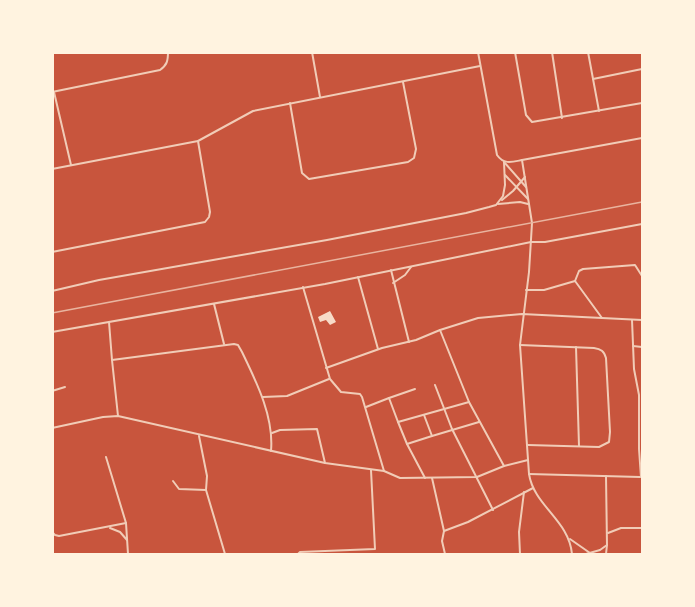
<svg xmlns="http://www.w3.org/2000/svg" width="695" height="607" font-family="'Sofia Sans Condensed',sans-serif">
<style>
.building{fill:#f7dbc8}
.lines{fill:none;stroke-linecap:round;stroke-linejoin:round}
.minor{stroke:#f1ccb7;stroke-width:2}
.rail{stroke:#e9b49f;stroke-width:1.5}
</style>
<rect width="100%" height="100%" fill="#c8553d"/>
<!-- building -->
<polygon class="building" points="330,311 336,322 330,325 326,320 320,322 318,317"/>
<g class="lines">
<!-- minor -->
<g class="minor">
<polyline points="312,52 320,97"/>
<path d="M478,52L497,155C504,165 512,162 522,160L642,138"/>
<polyline points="515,52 526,115 532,122 642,103"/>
<polyline points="552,52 562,118"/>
<polyline points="588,52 599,111"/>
<polyline points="593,79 642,69"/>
<path d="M52,92L160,70C167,65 168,61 168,52"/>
<polyline points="54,92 71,165"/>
<polyline points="290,103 302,173 309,179 408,162 414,158 416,149 403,82"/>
<path d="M522,160L532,223L529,272L520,345L529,474C534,506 569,520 572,554"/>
<polyline points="504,162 526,187"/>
<polyline points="52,169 198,141 253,111 480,66"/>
<polyline points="505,175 528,199"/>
<polyline points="502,200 513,191 525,177"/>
<polyline points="498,204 520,202 528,204"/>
<polyline points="52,252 205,222 209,217 210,212 198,141"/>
<polyline points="391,270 409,342"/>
<polyline points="358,277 378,349"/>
<polyline points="575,281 602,318"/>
<polyline points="393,283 405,275 411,267"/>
<polyline points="303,287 330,379 341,392 360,394 362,397 384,471"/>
<polyline points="526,290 544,290 575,281 579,271 583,269 635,265 642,276"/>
<polyline points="52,291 99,280 327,240 466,213 489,207 496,205 503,196 505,185 504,162"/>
<polyline points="214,304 224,344"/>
<polyline points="632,320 634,369 639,395 639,449 641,477"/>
<polyline points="109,322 112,360"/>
<polyline points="440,330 469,402 504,466"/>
<polyline points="52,332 325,284 531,242 545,242 642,224"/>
<path d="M520,345L594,348C601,349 604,351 606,358L610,432L609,442L599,447L528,445"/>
<polyline points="633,346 642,347"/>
<polyline points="576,347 579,446"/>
<polyline points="326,368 382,348 416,340 440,330 478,318 522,314 642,320"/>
<polyline points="435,385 452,429 493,510"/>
<polyline points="52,391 65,387"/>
<polyline points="263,397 287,396 329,379"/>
<polyline points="389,398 415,389"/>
<polyline points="366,407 389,398 398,422 469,402"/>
<polyline points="424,415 432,436 479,422"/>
<path d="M118,416L112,360L234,344L238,345L242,352C257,383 274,417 271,451"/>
<polyline points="398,422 407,444 425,478"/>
<polyline points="52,428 103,417 118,416 325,463 384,471 400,478 477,477 504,466 528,460"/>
<polyline points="272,433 280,430 317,429 325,463"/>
<polyline points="199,436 207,476 206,490 225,554"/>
<polyline points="407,444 432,436"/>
<polyline points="106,457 126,523 128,554"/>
<polyline points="529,474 640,477"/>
<polyline points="432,478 444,531 442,541 445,554"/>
<polyline points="173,481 179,489 206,490"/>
<polyline points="110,528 120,532 127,540"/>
<polyline points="444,531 468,522 533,488"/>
<polyline points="52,532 55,535 59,536 126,523"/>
<polyline points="608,533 621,528 642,528"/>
<polyline points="570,539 590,553"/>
<polyline points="298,554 300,552 375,549 371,470"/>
<polyline points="520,554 519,532 524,492"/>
<polyline points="586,554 600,550 607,545 606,476"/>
<polyline points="606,554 607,545"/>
</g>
<!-- rail -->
<polyline class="rail" points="52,313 642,202"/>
</g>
<!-- border -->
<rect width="695" height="607" fill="none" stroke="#fff3e0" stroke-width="108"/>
</svg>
